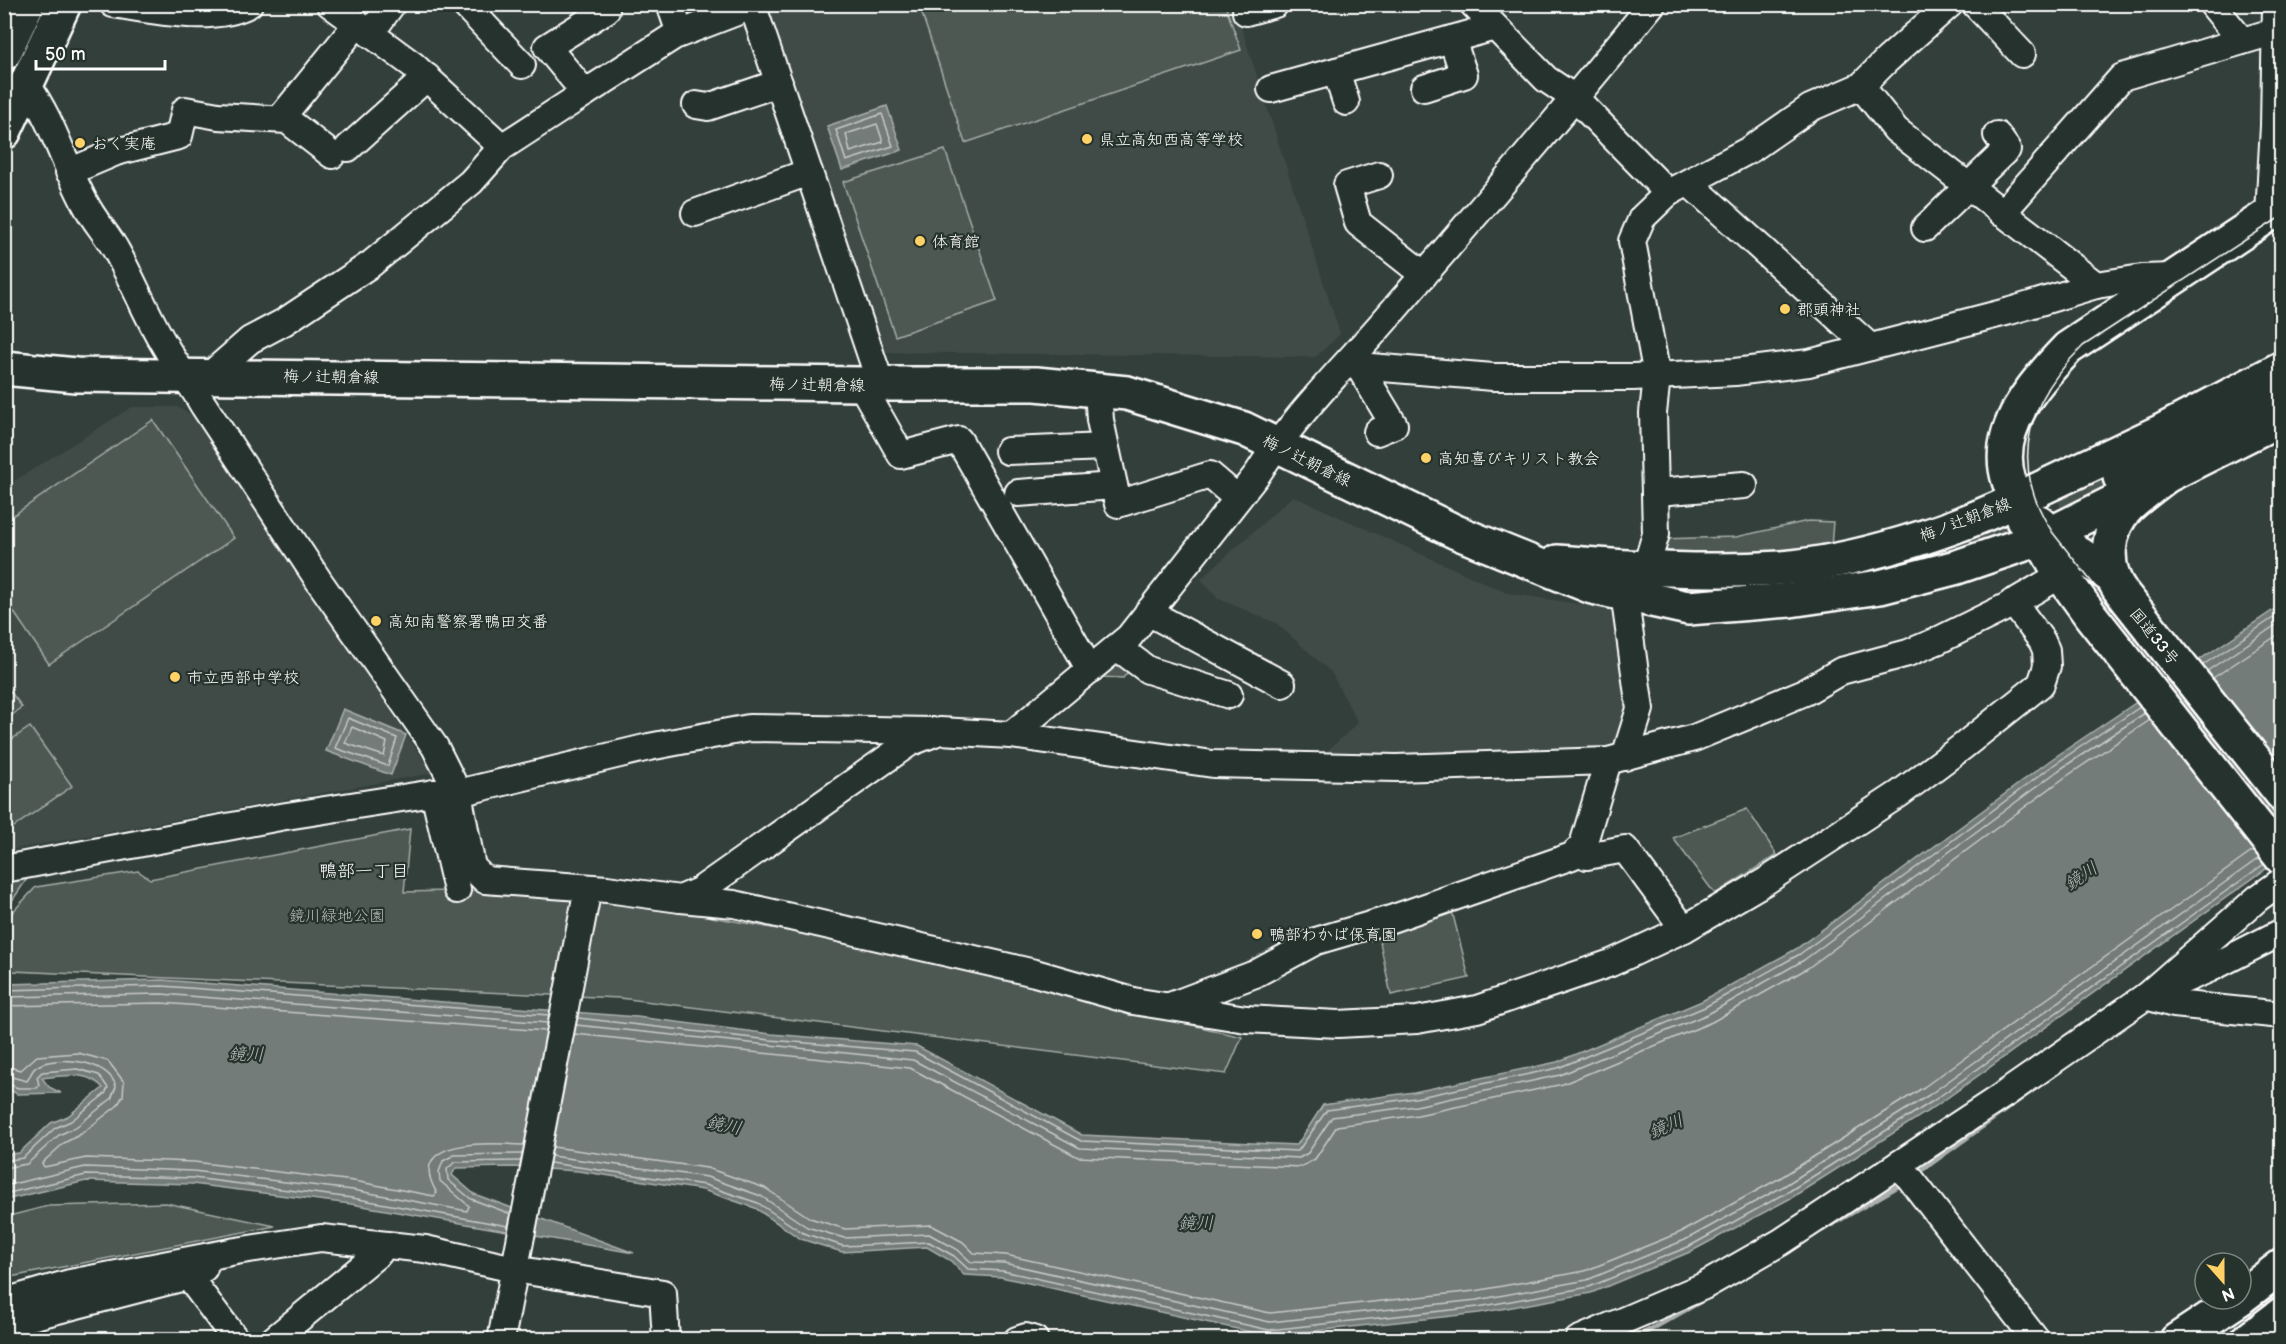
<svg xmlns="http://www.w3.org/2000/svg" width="2286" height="1344" font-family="'Balsamiq Sans','Klee One',sans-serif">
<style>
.built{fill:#404c47}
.green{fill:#4d5853;stroke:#a6aca9;stroke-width:1.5}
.water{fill:#737b78;stroke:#abb0ae;stroke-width:1.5}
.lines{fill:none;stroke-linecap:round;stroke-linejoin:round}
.shore{stroke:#c7cac9;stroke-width:1.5}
.stream{stroke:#abb0ae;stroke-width:5}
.major-tunnel{stroke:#47524e;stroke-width:33;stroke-dasharray:33 16;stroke-linecap:butt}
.minor-casing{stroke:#fff;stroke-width:30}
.major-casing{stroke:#fff;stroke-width:38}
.highway-casing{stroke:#fff;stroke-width:38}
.minor{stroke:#26332d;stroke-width:26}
.major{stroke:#26332d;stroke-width:33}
.highway{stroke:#26332d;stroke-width:33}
.tram{stroke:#fff;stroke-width:1.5}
.poi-dot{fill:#ffd166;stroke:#26332d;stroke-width:2}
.labels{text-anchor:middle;stroke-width:4.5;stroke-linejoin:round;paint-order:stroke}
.poi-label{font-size:16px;fill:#fff;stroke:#26332d;text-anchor:start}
.street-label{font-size:16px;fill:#fff;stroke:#26332d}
.park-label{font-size:16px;fill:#b8bcba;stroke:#26332d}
.neighbourhood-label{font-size:18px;fill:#fff;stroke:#26332d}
.water-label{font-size:18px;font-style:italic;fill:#b9bdbc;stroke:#26332d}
</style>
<rect width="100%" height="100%" fill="#333f3a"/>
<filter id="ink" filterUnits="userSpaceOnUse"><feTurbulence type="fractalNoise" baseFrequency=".0167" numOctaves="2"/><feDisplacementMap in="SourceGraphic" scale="12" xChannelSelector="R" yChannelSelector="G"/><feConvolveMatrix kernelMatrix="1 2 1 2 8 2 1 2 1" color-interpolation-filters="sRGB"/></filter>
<g filter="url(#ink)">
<!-- built -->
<g class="built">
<polygon points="761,5 1234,5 1340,334 1316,357 877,352"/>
<polygon points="132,407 177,407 194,416 432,773 5,851 5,487"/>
<polygon points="1293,496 1507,593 1623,611 1634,710 1621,742 1541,758 1326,752 1358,723 1331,672 1276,623 1217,598 1201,579"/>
</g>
<!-- green -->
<g class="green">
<polygon points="919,5 1225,5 1241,50 965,143"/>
<polygon points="945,150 997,301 895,336 843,182"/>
<polygon points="153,420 234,538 49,664 5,599 5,521"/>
<polygon points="2107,466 2117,489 2063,510 2063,500 2068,495"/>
<polygon points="1808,521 1833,522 1831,547 1789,554 1651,559 1658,539 1736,537"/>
<polygon points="1995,525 2006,526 2007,533 1974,555 1966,531"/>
<polygon points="1116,657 1132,667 1123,678 1099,677"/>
<polygon points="4,683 22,707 5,721 4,721"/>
<polygon points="30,727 72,786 5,833 5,744"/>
<polygon points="1747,809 1777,855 1715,894 1673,838"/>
<polygon points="410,829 404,892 588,888 712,917 843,941 1242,1037 1226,1074 620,998 12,971 6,919 36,887 138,871 150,879"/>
<polygon points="33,870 5,911 5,875"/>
<polygon points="1451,907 1469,978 1391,995 1377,928"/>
<polygon points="166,1203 275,1226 5,1278 5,1217 48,1206"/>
</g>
<!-- water -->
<g class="water">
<polygon points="887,106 902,150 842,170 827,126"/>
<path d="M2281,605V858L1936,1106L1791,1198L1690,1252L1591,1293L1479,1313L1269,1336L1001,1277L964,1275L951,1261L927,1247L842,1252L801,1239L755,1208L703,1190L578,1171L513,1167L456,1168L452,1175L474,1194L634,1253L351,1204L192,1184L86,1181L5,1200L4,1155L19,1153L51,1123L68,1116L103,1088C88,1070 63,1076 42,1078L49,1087L61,1093L17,1094L5,1087V984L162,980L637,1017L771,1034L917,1046L1082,1135L1297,1145L1323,1105L1414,1092L1557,1062L1702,1001L1796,949L2052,759Z"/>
<polygon points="343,709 406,735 391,775 326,751"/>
</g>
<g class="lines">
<!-- shore -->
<g class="shore">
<polygon points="882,114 893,146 846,161 836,130"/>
<polygon points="877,124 883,142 850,152 846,134"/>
<polyline points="2203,665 2282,612"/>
<polyline points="2207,671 2282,621"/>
<polyline points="2213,678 2282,632"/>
<polygon points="348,718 397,738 388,766 335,748"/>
<polygon points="352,727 387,742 384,756 345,743"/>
<polyline points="4,990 162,986 549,1015"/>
<polyline points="4,997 161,994 548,1023"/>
<polyline points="4,1006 161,1003 546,1031"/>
<polyline points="578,1018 770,1040 915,1052 1081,1141 1298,1151 1327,1110 1415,1098 1558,1068 1705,1007 1800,954 2055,764 2140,707"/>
<polyline points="576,1025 913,1060 1080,1148 1299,1158 1308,1153 1332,1117 1416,1106 1560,1075 1708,1014 1804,960 2059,770 2145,713"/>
<polyline points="574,1034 910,1068 1078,1157 1301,1167 1315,1159 1337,1126 1418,1115 1563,1084 1712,1022 1808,968 2064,778 2150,720"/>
<path d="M4,1066L21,1070L37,1056L78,1053L108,1061L124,1082L123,1096L117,1106L81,1134L64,1143L42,1163L44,1167L86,1158L194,1162L354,1181L434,1196L437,1193C402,1136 494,1143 524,1145"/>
<path d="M4,1075L27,1081C31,1076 31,1069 38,1066C57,1055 110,1060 116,1087L111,1099L76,1127L59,1135L27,1164L4,1168"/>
<polyline points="4,1082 18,1088 37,1088 39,1085 37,1077 42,1072 77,1069 99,1075 108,1088 105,1094 71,1121 55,1128 23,1158 4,1161"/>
<polyline points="553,1147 707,1168 765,1188 810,1218 845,1229 931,1225 963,1242 974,1253 1006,1255 1270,1313 1475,1291 1585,1271 1681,1232 1780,1178 1924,1087 2253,851"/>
<polyline points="551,1156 707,1177 761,1196 807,1227 844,1238 929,1234 958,1250 971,1262 1004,1263 1270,1322 1477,1300 1587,1280 1685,1240 1784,1186 1929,1095 2259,858"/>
<polyline points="550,1163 705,1185 758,1203 803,1233 843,1246 929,1242 954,1256 968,1269 1003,1271 1269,1330 1478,1307 1589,1287 1688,1247 1788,1192 1933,1101 2264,864"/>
<polyline points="4,1186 85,1167 193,1171 353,1190 467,1211 469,1206 440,1181 439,1172 443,1161 454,1155 522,1154"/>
<polyline points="4,1194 86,1175 193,1178 352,1198 508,1226"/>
<polyline points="511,1214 471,1199 448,1180 447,1169 455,1162 521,1161"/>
</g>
<!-- stream -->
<g class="stream">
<polyline points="1915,1175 2051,1077"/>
<polyline points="1822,1230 1905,1182"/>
<polyline points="1632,1340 1703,1300"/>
</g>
<!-- major-tunnel -->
<polyline class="major-tunnel" points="1970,544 2120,477"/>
<!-- minor casing -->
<g class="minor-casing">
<g id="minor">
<path d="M113,4C151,10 214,24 249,4"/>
<polyline points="330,4 413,65 502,147"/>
<polyline points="464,4 522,65"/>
<polyline points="600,4 606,10 547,47 585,93 674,36 752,6"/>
<polyline points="670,4 680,33"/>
<polyline points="752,4 881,385"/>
<polyline points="1473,4 1546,79 1576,99 1668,193 1751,149 1810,108 1861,86 1887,60 1950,4"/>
<polyline points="1975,4 2022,54"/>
<polyline points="2212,4 2242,41"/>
<polyline points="1246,12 1275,4"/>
<polyline points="370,34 392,4"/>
<polyline points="1336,71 1346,102"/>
<path d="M27,85C53,121 64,164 85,203C94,221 108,235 117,252C134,283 147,316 165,346C176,366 191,383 202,403L319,581L435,747L458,793L472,867L485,880L607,889L680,899L699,891L909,743L940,731L1011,735L1213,764L1396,768L1608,761L1694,738L1805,692L1841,671L1908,653L1937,641L2006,607L2076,566"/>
<polyline points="1861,86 1896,130 2096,285"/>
<polyline points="1424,88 1464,75 1452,39"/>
<polyline points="1271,89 1495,27"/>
<polyline points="696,105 708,107 779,83"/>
<polyline points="280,119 357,24"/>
<polyline points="348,148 427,77"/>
<polyline points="69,172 116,152 179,136 185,110 218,116 287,120 332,155"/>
<polyline points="1379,175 1347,185 1358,223 1424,275"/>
<polyline points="1689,183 1870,347"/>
<polyline points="695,213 809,172"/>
<polyline points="2002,213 2122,77 2276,31"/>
<polyline points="2269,214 2274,126 2276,4"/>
<polyline points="1925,228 2007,149 1997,135"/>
<polyline points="1346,365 1493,377 1633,377 1735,372 1809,363 2010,311 2096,285 2142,278 2174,277"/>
<polyline points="1360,368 1394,425 1377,432"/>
<polyline points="210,375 250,340 284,322 371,264 471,182 502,147 585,93"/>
<polyline points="861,384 901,455 959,440 1090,670"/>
<polyline points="1098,390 1100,420 1118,504 1210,475 1237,498"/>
<polyline points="1008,451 1105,447"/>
<polyline points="1657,492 1744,485"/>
<polyline points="1018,493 1114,486"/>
<polyline points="1646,567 1656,534 1653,413 1657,376 1632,241 1642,218 1668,193"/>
<polyline points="1624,593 1640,709 1625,757"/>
<polyline points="1148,612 1282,684"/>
<polyline points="1117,647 1148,670 1229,695"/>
<path d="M1011,735L1129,637L1258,473C1295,414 1346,366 1391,313C1479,211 1567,109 1652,4"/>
<polyline points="434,793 457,890"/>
<polyline points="1580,849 1587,856 1625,849 1684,929"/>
<polyline points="4,869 280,817 434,793 458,793 649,747 749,728 932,731"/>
<polyline points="681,899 734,904 1035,973 1133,1001 1246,1019 1338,1024 1417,1020 1477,1009 1611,963 1684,929 1766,881 1899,794 1962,747 2041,684 2047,666 2046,650 2042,641 2013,602"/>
<polyline points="2282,932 2209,969 2146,996 2174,1004 2282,1015"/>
<polyline points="1170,1006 1255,974 1316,941 1391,919 1572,856 1583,845 1608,761"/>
<polyline points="1899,1164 2036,1340"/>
<polyline points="204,1268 188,1276 236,1340"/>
<polyline points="4,1302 70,1283 236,1251 321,1238 425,1249 514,1269 663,1293 666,1340"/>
<polyline points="4,1324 185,1277"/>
<polyline points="273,1340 379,1253"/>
<polyline points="501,1340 588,888"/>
<polyline points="1017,1340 1026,1337 1035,1340"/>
<polyline points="1578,1340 1704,1286 1781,1242 2005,1094 2146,996 2258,898 2282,881"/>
</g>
</g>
<!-- major casing -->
<g class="major-casing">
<g id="major">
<polyline points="4,368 76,375 861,384 1036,384 1127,393 1244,429 1456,532 1592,587 1688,608 1790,600 1880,587 1957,567 2042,538"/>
<polyline points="2120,477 2282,394"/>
<path d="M2023,520C2020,506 2013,494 2009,481C1992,429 2036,381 2068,348L2282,206"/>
<path d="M1557,562C1631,568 1707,573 1781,568C1855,562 1952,532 2018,499"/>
</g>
</g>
<!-- highway casing -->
<g class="highway-casing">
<g id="highway">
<polyline points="4,53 27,4"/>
<polyline points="4,132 64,4"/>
<path d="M2170,473C2156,484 2142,494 2129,506C2105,529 2103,568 2122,593L2282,794"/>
<polyline points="2018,499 2060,573 2091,616 2282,858"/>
<polyline points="2018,499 2158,433 2282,368"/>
<polyline points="2039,522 2051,534 2112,577"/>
<polyline points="2042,538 2282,418"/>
<polyline points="2241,1297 2282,1266"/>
<polyline points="2177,1340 2239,1299"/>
<polyline points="2248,1340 2282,1314"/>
</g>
</g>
<!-- minor -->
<use href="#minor" class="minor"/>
<!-- major -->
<use href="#major" class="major"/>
<!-- highway -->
<use href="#highway" class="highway"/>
<!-- tram -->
<g class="tram">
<path d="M2282,216L2083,346C2027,401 2007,463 2053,533L2282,823"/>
<polyline points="2211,1340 2282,1290"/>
</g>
</g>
</g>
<!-- markers -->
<g class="poi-dot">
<circle cx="1087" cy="139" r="6"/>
<circle cx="80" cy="143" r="6"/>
<circle cx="920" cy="241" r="6"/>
<circle cx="1785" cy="309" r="6"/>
<circle cx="1426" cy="458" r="6"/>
<circle cx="376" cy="621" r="6"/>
<circle cx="175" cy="677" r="6"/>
<circle cx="1257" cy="934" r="6"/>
</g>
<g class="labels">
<!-- poi labels -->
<g class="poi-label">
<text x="1099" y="145">県立高知西高等学校</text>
<text x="92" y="149">おく実庵</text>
<text x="932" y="247">体育館</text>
<text x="1797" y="315">郡頭神社</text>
<text x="1438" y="464">高知喜びキリスト教会</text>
<text x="388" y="627">高知南警察署鴨田交番</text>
<text x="187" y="683">市立西部中学校</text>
<text x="1269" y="940">鴨部わかば保育園</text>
</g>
<!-- street labels -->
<g class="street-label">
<text transform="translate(331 376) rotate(1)" y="6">梅ノ辻朝倉線</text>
<text transform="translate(817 384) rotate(1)" y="6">梅ノ辻朝倉線</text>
<text transform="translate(1307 460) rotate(26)" y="6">梅ノ辻朝倉線</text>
<text transform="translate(1965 519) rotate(-21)" y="6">梅ノ辻朝倉線</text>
<text transform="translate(2155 636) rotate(51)" y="6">国道33号</text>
</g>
<!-- park labels -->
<g class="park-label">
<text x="337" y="921">鏡川緑地公園</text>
</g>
<!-- neighbourhood labels -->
<g class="neighbourhood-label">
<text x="364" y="877">鴨部一丁目</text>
</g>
<!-- water labels -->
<g class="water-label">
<text transform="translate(2081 876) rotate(-34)" y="6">鏡川</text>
<text transform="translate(246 1054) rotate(1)" y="6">鏡川</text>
<text transform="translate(724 1125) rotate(12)" y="6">鏡川</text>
<text transform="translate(1666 1126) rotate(-23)" y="6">鏡川</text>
<text transform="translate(1196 1223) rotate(-1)" y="6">鏡川</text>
</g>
</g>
<!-- margin -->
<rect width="2286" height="1344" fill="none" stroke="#26332d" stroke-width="24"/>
<rect x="12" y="12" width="2262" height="1320" fill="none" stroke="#fff" stroke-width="2" filter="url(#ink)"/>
<!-- north arrow -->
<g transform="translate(2223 1281) rotate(159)"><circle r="28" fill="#26332d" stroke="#7d8581" stroke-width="1.5"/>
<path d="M0-4.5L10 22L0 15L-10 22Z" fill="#ffd166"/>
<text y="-9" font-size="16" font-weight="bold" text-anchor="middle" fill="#ffffff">N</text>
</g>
<!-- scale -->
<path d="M36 60v9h129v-9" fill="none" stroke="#ffffff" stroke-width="3"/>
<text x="45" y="60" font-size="18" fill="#ffffff" stroke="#26332d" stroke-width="4.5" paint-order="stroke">50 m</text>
</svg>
